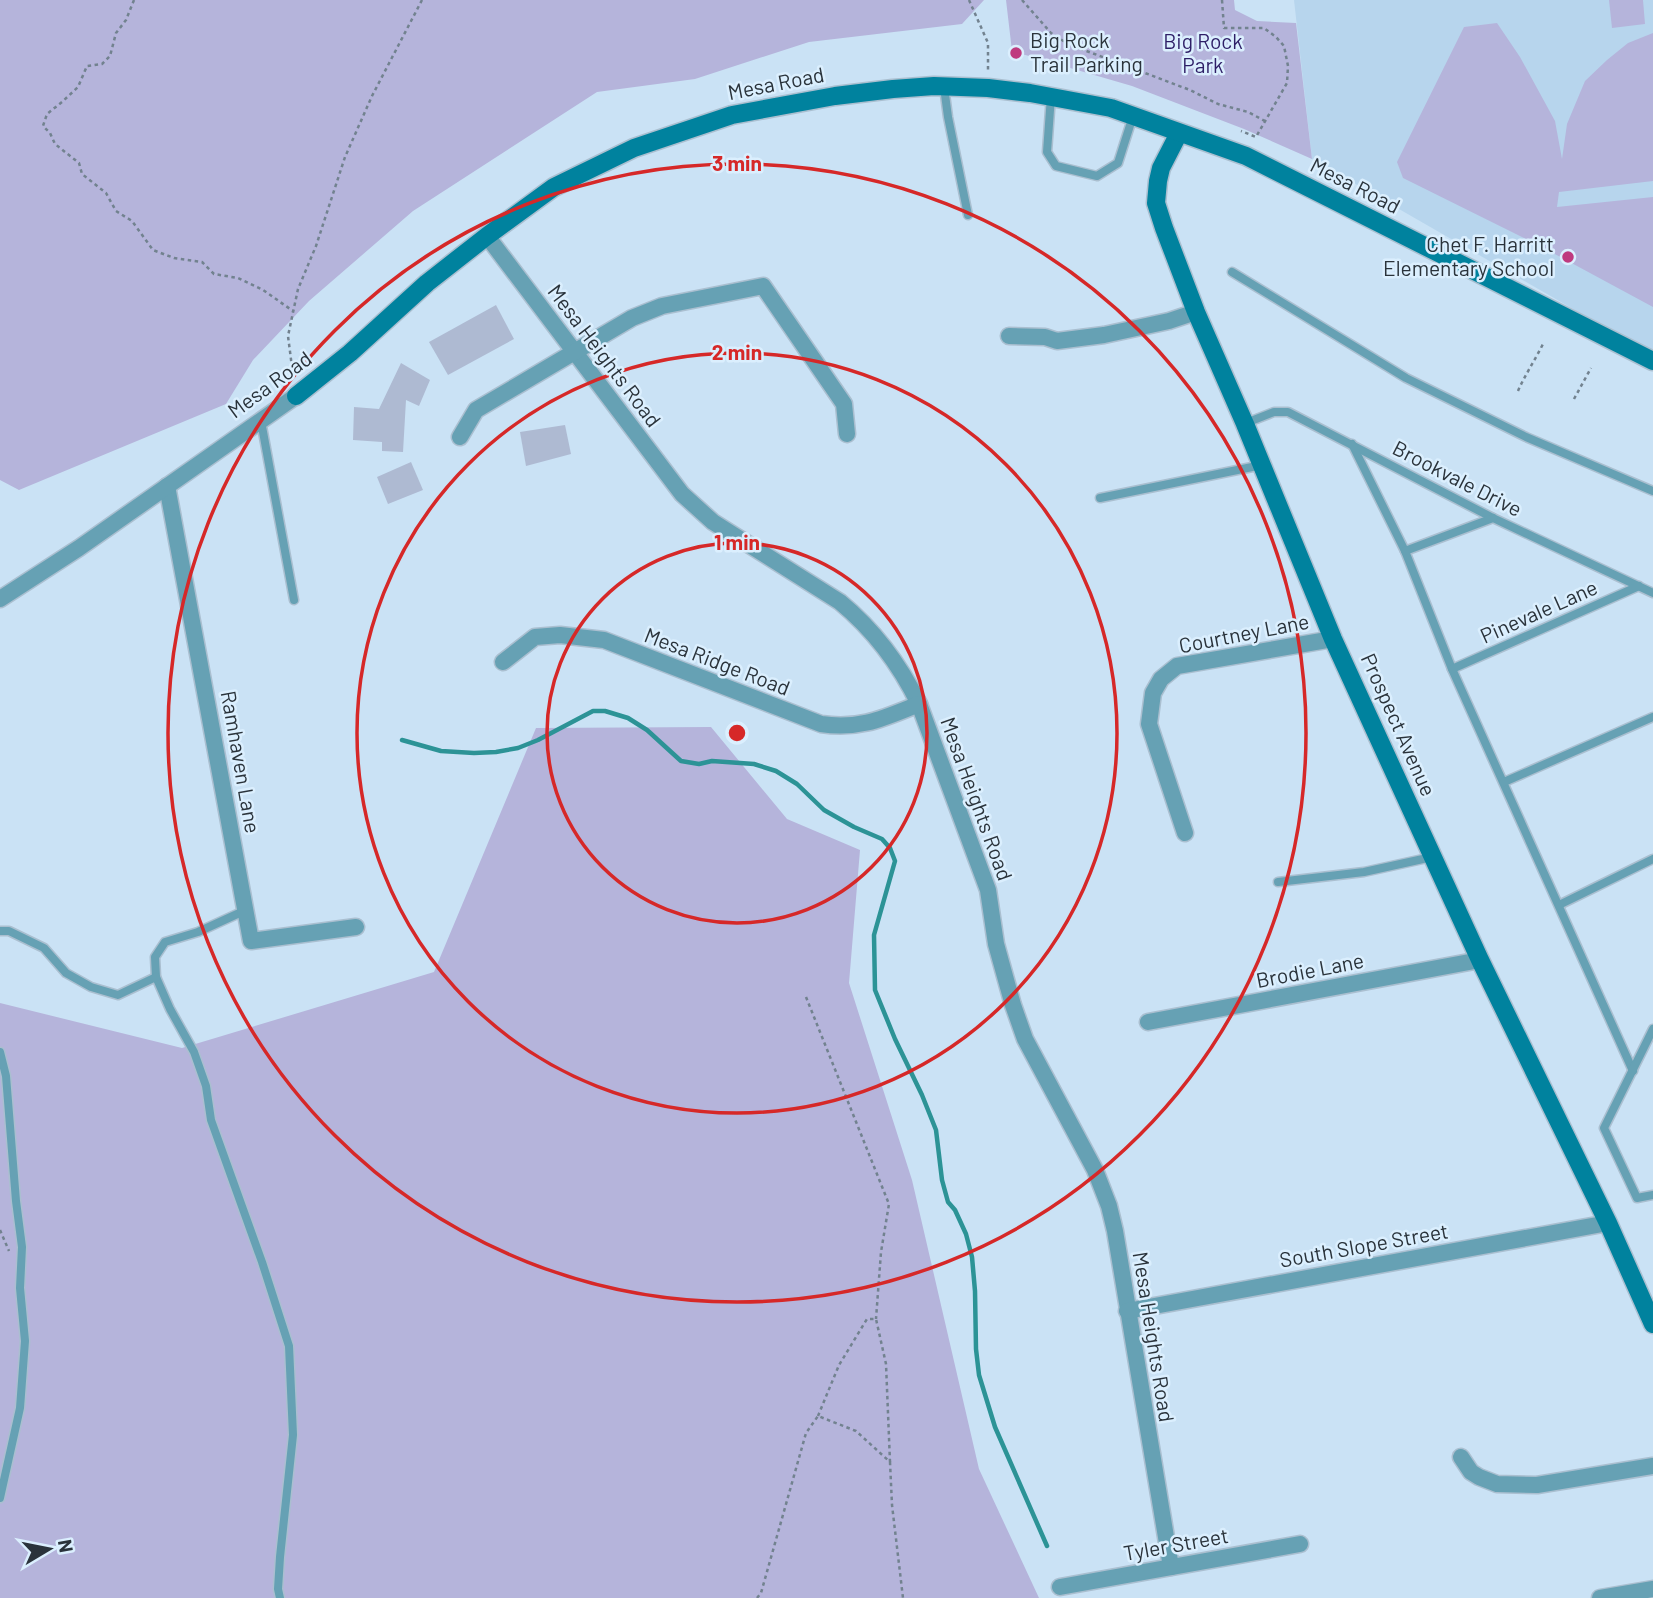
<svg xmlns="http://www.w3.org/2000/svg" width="1653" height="1598" font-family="Barlow,sans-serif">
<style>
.built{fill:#b7d5ed}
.green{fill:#b5b4db}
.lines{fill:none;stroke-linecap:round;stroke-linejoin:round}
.stream{stroke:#2c9396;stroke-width:4.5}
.building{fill:#aebad2}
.lane-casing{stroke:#aabfd0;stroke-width:11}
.street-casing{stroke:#aabfd0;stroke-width:19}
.secondary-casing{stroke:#aabfd0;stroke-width:21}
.path{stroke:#72828f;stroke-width:2.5;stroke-dasharray:3.5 3.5;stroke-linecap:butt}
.lane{stroke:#66a1b4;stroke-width:8}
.street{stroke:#66a1b4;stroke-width:16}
.secondary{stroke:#00829e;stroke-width:18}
.ring{fill:none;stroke:#d62828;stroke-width:3.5}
.poi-dot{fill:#bf3a7f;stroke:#dbeffe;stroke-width:2.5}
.labels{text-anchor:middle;stroke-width:5;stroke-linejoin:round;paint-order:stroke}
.poi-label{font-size:21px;fill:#2a333b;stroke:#dbeffe;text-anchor:start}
.park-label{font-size:21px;fill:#2e1f67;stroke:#dbeffe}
.street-label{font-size:21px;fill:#2a333b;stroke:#dbeffe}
.centre{fill:#d62828;stroke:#dbeffe;stroke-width:3.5}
.ring-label{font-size:21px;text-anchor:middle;font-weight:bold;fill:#d62828;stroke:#dbeffe;stroke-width:5;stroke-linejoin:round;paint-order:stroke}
</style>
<rect width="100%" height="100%" fill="#cae2f5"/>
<!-- built -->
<polygon class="built" points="1294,0 1653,0 1653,355 1312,159"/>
<!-- green -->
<g class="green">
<polygon points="0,0 984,0 962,24 809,42 695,79 597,92 413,211 309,301 253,360 226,404 19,490 0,480"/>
<polygon points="1006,0 1234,0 1235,10 1257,21 1296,23 1312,159 1244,129 1132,86 1012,51"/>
<polygon points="1609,0 1643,0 1645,24 1612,28"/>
<polygon points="1497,23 1520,57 1555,121 1562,159 1567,124 1585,81 1607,60 1628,43 1653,33 1653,181 1559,192 1557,207 1653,197 1653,307 1540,246 1403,178 1397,162 1464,27"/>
<polygon points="711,727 787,819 860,850 849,983 912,1180 979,1469 1039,1598 0,1598 0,1003 182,1048 434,972 536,728"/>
</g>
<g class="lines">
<!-- stream -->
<polyline class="stream" points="402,740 441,751 474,753 496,752 518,748 538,740 593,711 605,711 628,718 647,730 681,761 699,764 712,761 754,764 776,771 797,784 824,810 854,827 882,839 890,848 895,861 874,935 875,990 895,1039 922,1095 936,1130 942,1180 948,1202 955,1210 966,1234 972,1257 975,1291 976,1349 979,1375 995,1427 1047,1546"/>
</g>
<!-- building -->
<g class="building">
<polygon points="496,305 514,339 448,375 429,342"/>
<polygon points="401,363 430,380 419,406 406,400 403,452 382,451 382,442 353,440 354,407 379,409"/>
<polygon points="565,425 571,454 526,466 520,432"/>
<polygon points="411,462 423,490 388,504 377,477"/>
</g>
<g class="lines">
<!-- lane casing -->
<g class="lane-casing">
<g id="lane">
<polyline points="944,87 948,117 968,215"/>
<polyline points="1051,96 1047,152 1056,166 1097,176 1118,163 1133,116"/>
<polyline points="1232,272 1406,378 1526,437 1653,491"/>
<polyline points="261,421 294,600"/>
<polyline points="1246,423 1274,412 1288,412 1493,518 1653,593"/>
<polyline points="1352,444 1405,551 1452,669 1633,1071"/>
<polyline points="1100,498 1262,465"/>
<polyline points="1405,551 1493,518"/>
<polyline points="1452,669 1639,586"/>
<polyline points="1504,782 1653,717"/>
<polyline points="1278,882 1364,872 1432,857"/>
<polyline points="1559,905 1653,859"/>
<polyline points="246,910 198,932 165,942 155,957 156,977 170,1009 194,1052 206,1086 211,1120 262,1262 289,1346 293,1435 280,1557 278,1589 280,1598"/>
<polyline points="0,931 9,931 44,948 66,973 91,987 118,995 156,977"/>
<polyline points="1653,1029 1604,1128 1637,1198 1653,1195"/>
<polyline points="0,1052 6,1076 16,1201 22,1247 20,1288 25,1341 20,1408 0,1498"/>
</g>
</g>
<!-- street casing -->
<g class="street-casing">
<g id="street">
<path d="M487,236L682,494L713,522L840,602C874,630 899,663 919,704L988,890L996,944L1013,1005L1025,1039L1095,1170L1109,1206L1115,1231L1171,1567"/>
<polyline points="1009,336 1045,337 1057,341 1104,335 1169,321 1196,312"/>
<polyline points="460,437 476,410 632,318 662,306 763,286 844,404 847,434"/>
<polyline points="167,486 251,941 356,927"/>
<polyline points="0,599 79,548 296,396"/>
<path d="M503,662L535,637L560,635L604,640L821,724C860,730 884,718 919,704"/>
<polyline points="1185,833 1149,724 1153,693 1161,679 1177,666 1333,639"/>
<polyline points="1148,1022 1480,960"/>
<polyline points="1127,1311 1608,1223"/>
<polyline points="1461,1457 1471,1472 1479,1477 1497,1484 1537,1485 1653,1466"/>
<polyline points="1060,1587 1300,1544"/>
<polyline points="1600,1598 1653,1589"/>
</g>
</g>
<!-- secondary casing -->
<g class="secondary-casing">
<g id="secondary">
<polyline points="1179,133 1161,168 1158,181 1156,203 1164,228 1196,312 1245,424 1333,639 1480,960 1608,1223 1653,1324"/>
<polyline points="296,396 350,353 427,283 487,236 554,187 634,148 732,115 835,96 893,89 934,86 988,88 1030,93 1111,108 1246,156 1653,361"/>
</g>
</g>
<!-- path -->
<g class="path">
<polyline points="134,0 126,20 116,33 110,56 102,64 87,66 78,87 62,102 47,114 43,126 50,133 55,144 79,163 82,174 106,193 116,211 132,221 153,250 174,258 202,262 214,274 238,278 263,290 293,311"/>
<polyline points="969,0 988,43 988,71"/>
<polyline points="1022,0 1051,33 1068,44 1190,90 1218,104 1248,112 1265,121"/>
<polyline points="1222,0 1224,28 1264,28 1276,37 1284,46 1288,66 1287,83 1256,137 1241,131"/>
<polyline points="293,375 288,336 298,289 316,246 345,157 372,96 422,0"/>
<path d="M1518,391C1525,375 1535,360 1543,344"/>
<polyline points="1574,399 1591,368"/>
<polyline points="806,997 889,1204 881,1252 876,1319"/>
<polyline points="0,1230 9,1251"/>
<polyline points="818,1416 839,1365 867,1319 876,1319 886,1364 890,1462"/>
<polyline points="757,1598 761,1593 806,1433 818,1416 856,1431 890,1462 892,1505 903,1598"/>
</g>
<!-- lane -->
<use href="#lane" class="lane"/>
<!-- street -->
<use href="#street" class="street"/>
<!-- secondary -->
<use href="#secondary" class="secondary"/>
</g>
<!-- distance rings -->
<g class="ring">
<circle cx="737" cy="733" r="190"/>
<circle cx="737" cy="733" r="380"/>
<circle cx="737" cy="733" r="569"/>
</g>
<!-- markers -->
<g class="poi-dot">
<circle cx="1016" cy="53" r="7"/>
<circle cx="1568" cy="257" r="7"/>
</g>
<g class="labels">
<!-- poi labels -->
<g class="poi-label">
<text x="1030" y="48">Big Rock<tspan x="1030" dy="24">Trail Parking</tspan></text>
<text x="1554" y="252" text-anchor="end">Chet F. Harritt<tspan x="1554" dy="24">Elementary School</tspan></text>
</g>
<!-- park labels -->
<g class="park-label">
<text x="1203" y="49">Big Rock<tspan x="1203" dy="24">Park</tspan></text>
</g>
<!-- street labels -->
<g class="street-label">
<text transform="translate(776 84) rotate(-11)" y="7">Mesa Road</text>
<text transform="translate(1355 186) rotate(27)" y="7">Mesa Road</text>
<text transform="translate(604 356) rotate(53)" y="7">Mesa Heights Road</text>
<text transform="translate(270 385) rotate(-36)" y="7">Mesa Road</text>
<text transform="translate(1457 479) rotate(27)" y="7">Brookvale Drive</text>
<text transform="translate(1539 612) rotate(-24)" y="7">Pinevale Lane</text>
<text transform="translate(1244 634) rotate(-11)" y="7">Courtney Lane</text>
<text transform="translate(717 662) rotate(21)" y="7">Mesa Ridge Road</text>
<text transform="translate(1398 725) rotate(66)" y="7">Prospect Avenue</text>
<text transform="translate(240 762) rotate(80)" y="7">Ramhaven Lane</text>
<text transform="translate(976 799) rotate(70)" y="7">Mesa Heights Road</text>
<text transform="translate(1310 971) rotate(-11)" y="7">Brodie Lane</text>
<text transform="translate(1364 1246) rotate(-10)" y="7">South Slope Street</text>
<text transform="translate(1153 1337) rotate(81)" y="7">Mesa Heights Road</text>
<text transform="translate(1176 1545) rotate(-10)" y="7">Tyler Street</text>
</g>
</g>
<circle cx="737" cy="733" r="10" class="centre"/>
<g class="ring-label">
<text x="737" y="171">3 min</text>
<text x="737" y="360">2 min</text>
<text x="737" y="550">1 min</text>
</g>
<!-- north arrow -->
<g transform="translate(49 1549) rotate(80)" stroke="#dbeffe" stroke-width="5" paint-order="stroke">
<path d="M0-5L12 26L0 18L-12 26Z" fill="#2a333b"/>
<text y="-10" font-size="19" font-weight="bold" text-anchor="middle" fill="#2a333b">N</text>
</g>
</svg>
